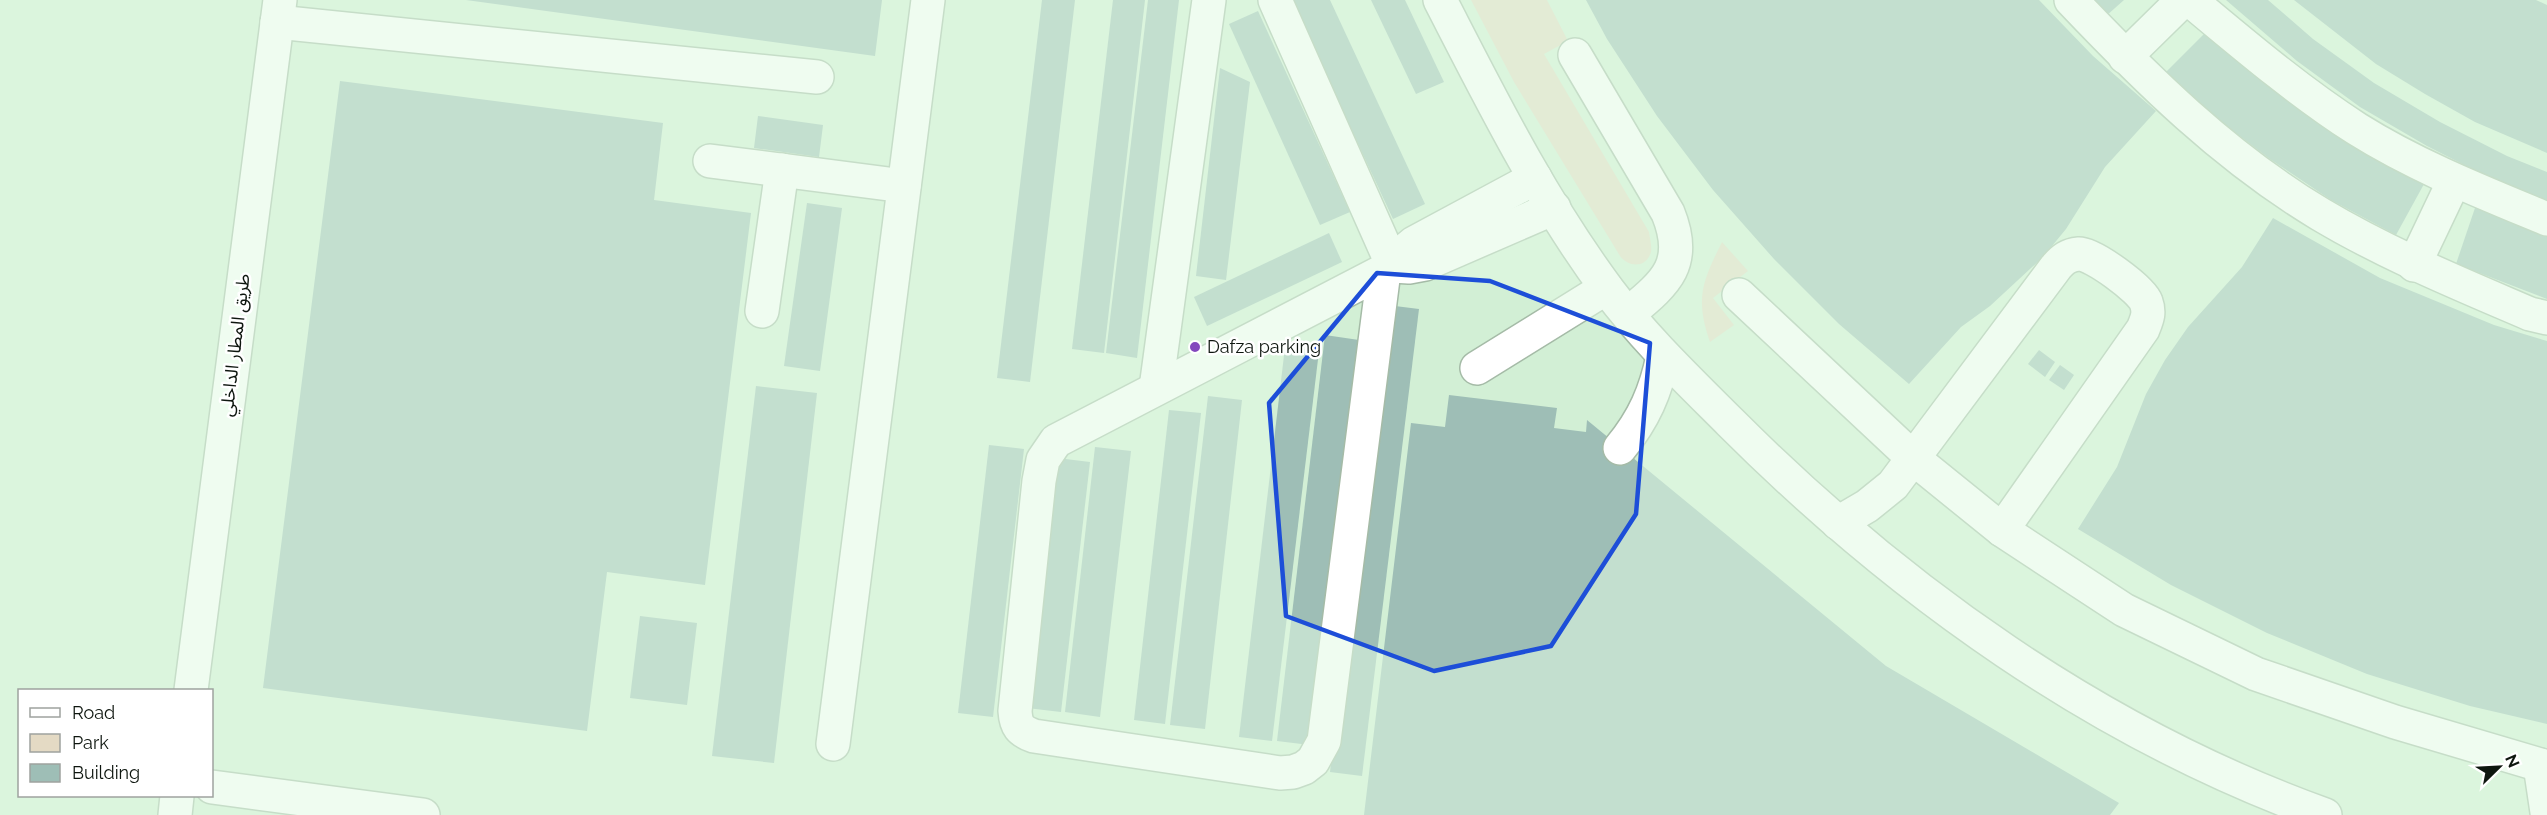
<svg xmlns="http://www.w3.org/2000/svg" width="2547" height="815" font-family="Raleway,'Noto Sans Arabic',sans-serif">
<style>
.built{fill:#d2efd5;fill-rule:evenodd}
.green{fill:#e4dac4}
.building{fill:#9ebeb6}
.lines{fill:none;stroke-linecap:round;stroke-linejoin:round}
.minor-casing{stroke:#a5bba7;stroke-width:36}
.minor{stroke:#fff;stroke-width:33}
.marked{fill:none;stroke:#1d4ed8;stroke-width:4.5;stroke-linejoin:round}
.poi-dot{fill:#8347bd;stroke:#fff;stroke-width:2}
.labels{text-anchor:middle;stroke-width:5;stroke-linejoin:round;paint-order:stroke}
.street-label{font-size:18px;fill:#0e160f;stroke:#fff}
.poi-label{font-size:18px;fill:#0e160f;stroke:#fff;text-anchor:start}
</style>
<rect width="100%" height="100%" fill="#e2f9e4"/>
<!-- built -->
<path class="built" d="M0,0H2547V815H0ZM20,690H212V796H20Z"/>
<!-- green -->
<g class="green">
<path d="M1471,0H1547L1568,41L1544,54L1649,232C1650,239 1652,246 1651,252C1646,269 1628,267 1620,256L1514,82Z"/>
<path d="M1722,242L1748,271L1713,298L1734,325L1710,342C1695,299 1702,282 1722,242Z"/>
</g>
<!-- building -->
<g class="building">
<polygon points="466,0 882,0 875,56"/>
<polygon points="1042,0 1075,0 1030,382 997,378"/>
<polygon points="1113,0 1145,0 1104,353 1072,349"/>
<polygon points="1148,0 1179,0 1137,358 1106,353"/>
<polygon points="1291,0 1330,0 1425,204 1393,219"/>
<polygon points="1371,0 1405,0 1444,82 1416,94"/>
<polygon points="1586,0 2039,0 2093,56 2156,111 2105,167 2066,229 2043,257 1990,306 1961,327 1909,384 1839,324 1774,259 1713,190 1657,116 1607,39"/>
<polygon points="2093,0 2124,0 2106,16"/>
<polygon points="2226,0 2268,0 2313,39 2374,83 2440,122 2507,156 2547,172 2547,202 2496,181 2427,146 2360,107 2297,61"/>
<polygon points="2294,0 2536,0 2547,5 2547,153 2475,122 2425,94 2376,64"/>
<polygon points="1258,11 1350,212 1320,225 1229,24"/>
<polygon points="2207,31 2369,151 2424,184 2396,235 2331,200 2270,159 2216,118 2165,73"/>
<polygon points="1220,68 1250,82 1226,280 1196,276"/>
<polygon points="340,81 663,123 654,200 751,213 705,585 607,572 587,731 263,688"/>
<polygon points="758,116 823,125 819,157 754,148"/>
<polygon points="807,203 842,208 820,371 784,366"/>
<polygon points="2476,205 2547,230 2547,299 2456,264"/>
<polygon points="2273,218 2380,278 2494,325 2547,341 2547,724 2470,706 2367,674 2267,633 2171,585 2078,529 2117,467 2146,394 2165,360 2188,327 2242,267"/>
<polygon points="1329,233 1342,262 1207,326 1194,297"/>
<polygon points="1387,305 1419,309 1362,776 1330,772"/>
<polygon points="1325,335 1359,340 1310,745 1277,741"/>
<polygon points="1285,347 1319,351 1272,741 1239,737"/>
<polygon points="2039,350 2055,362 2045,377 2028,364"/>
<polygon points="2060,365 2074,375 2064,390 2049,380"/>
<polygon points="756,386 817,393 774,763 712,756"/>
<polygon points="1449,395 1557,408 1554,428 1586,432 1587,420 1886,666 2119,803 2110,815 1364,815 1411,423 1445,427"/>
<polygon points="1208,396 1242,400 1205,729 1170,725"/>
<polygon points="1169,410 1201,413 1165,724 1134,720"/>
<polygon points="989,445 1024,449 993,717 958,713"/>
<polygon points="1095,447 1131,451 1100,717 1065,712"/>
<polygon points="1057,458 1090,462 1061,712 1027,708"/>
<polygon points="640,616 697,623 687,705 630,698"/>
</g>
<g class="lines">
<!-- minor casing -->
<g class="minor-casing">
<g id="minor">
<polyline points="1275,0 1393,266"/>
<path d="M1440,0C1491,99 1541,200 1608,290C1644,338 1687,379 1730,422C1899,591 2099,734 2325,815"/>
<path d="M2071,0C2146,79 2225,157 2320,214C2387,254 2458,283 2530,314L2547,318"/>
<path d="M2190,0C2244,45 2298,91 2357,129C2416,166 2482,192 2547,219"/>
<polyline points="277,22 817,77"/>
<path d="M1575,55L1668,213C1689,265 1665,283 1628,314"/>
<polyline points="2125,57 2183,0"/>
<polyline points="710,161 904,186"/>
<polyline points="2414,265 2454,181"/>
<polyline points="1393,266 1409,267 1425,264 1554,208"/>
<path d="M1384,271L1324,741L1313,761L1304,768L1293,772L1280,773L1034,736C1020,731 1016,726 1015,711L1039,481L1043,460L1056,441L1393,266L1402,253L1414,243L1535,178"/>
<polyline points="1739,295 1913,458 2002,530 2124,610 2256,674 2395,722 2547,767"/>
<polyline points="762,311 782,170"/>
<polyline points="1477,368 1606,288"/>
<polyline points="1156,388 1209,0"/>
<path d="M1620,448C1644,419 1656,391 1663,356"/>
<path d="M1838,523L1867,506L1893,485L2056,267C2063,259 2068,255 2079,254C2092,253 2142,290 2146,302C2150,313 2147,319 2143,329L2002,530"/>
<polyline points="191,690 280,0"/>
<polyline points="833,744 928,0"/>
<polyline points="2540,765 2547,812"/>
<polyline points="212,787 423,815"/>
<polyline points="175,815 177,796"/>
</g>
</g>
<!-- minor -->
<use href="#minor" class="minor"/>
</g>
<!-- marked area -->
<path d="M0 0H2547V815H0ZM1377,273L1490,281L1650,343L1636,514L1551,646L1434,671L1286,616L1269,403Z" fill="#e2f9e4" fill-opacity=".55" fill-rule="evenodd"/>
<path class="marked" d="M1377,273L1490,281L1650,343L1636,514L1551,646L1434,671L1286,616L1269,403Z"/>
<!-- markers -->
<circle class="poi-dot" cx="1195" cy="347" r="6"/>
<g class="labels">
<!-- street labels -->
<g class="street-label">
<text transform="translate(235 345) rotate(-83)" y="6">طريق المطار الداخلي</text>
</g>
<!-- poi labels -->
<g class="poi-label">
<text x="1207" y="353">Dafza parking</text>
</g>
</g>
<!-- legend -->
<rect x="18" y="689" width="195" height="108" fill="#ffffff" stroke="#9fa29f" stroke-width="1.5"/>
<rect x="30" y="708" width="30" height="9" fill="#ffffff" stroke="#9fa29f" stroke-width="1.5"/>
<text x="72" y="719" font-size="18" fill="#0e160f">Road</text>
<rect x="30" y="734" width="30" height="18" fill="#e4dac4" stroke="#9fa29f" stroke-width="1.5"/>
<text x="72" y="749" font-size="18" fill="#0e160f">Park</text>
<rect x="30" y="764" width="30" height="18" fill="#9ebeb6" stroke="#9fa29f" stroke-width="1.5"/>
<text x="72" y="779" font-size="18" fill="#0e160f">Building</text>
<!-- north arrow -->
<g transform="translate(2499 767) rotate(66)" stroke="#ffffff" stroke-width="4.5" paint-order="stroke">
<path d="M0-4.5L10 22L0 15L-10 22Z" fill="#0e160f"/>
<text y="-9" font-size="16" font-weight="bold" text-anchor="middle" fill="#0e160f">N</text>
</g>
</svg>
